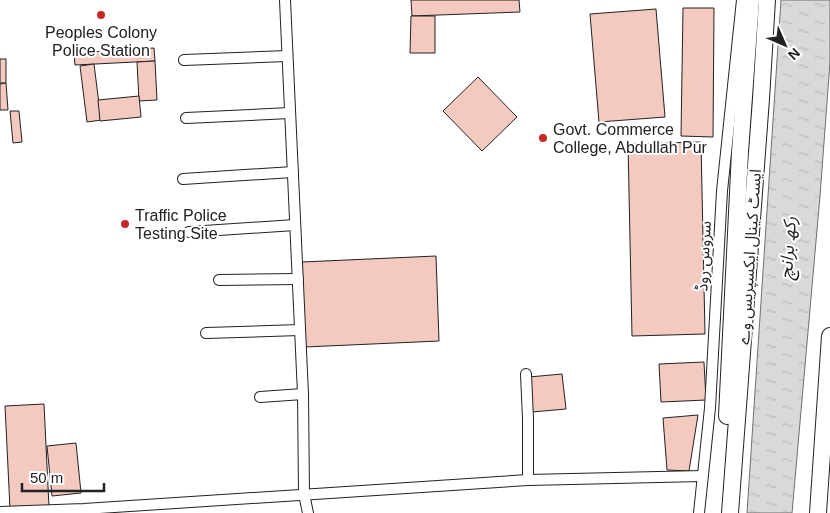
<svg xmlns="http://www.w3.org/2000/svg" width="830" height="513" font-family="Helvetica,'Noto Sans Arabic',sans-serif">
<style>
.water{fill:url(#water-ripples);stroke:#6f6f6f}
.building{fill:#f3c9c0;stroke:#222}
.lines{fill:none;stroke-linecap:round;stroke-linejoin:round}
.street-casing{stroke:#222;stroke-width:12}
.primary-casing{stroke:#222;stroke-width:18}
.street{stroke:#fff;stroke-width:10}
.primary{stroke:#fff;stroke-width:16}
.poi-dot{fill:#c62828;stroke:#fff;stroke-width:2}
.labels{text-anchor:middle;stroke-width:4;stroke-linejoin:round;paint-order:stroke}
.poi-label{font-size:16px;fill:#222;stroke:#fff;text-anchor:start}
.street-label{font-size:16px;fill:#222;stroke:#fff}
.water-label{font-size:18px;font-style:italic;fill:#222;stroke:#fff}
</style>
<defs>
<pattern id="water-ripples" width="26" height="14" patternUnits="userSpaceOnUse" patternTransform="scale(1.25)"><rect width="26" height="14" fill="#d9d9d9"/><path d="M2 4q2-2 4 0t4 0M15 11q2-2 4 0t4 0" fill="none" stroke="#bababa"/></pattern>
</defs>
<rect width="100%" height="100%" fill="#fff"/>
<!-- water -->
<polygon class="water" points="781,0 830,0 830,62 820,196 792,513 747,513"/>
<!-- building -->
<g class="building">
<polygon points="411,0 519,0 520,12 412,16"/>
<polygon points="683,8 714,8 713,137 681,136"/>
<polygon points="656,9 665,117 599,122 590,14"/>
<polygon points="411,16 435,16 435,53 410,53"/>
<polygon points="154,48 155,61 75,65 74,53"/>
<rect x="0" y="59" width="6" height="24"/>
<polygon points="155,61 157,100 139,101 137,62"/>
<polygon points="94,64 101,120 87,122 80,66"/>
<polygon points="478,77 517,117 482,151 443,111"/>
<polygon points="6,83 8,110 0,110 0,84"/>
<polygon points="139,96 141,117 100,121 98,100"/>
<polygon points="10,111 19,111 22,142 13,143"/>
<polygon points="701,142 705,334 632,336 628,144"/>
<polygon points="436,256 439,341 305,347 302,262"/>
<polygon points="704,362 706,400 661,402 659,364"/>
<polygon points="562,374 566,409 532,412 529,377"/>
<polygon points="44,404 49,507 10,509 5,406"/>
<polygon points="698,415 689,471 667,470 663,418"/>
<polygon points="76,443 81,493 52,496 47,446"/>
</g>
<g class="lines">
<!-- street casing -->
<g class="street-casing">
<g id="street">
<polyline points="285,0 303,394 304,494 308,513"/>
<polyline points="184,60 287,56"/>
<polyline points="186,118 290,113"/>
<polyline points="183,179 293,172"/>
<polyline points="189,232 295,225"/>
<polyline points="219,280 298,279"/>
<polyline points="206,333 300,330"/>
<polyline points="526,374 528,419 528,480"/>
<polyline points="260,397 303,394"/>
<polyline points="0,512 84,509 528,480 702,476"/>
<polyline points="699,513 710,408 722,191 742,0"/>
</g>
</g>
<!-- primary casing -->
<g class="primary-casing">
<g id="primary">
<polyline points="727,416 740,152 751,0"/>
<polyline points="730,513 761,99 767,0"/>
<polyline points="818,513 830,336"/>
</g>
</g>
<!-- street -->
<use href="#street" class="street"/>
<!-- primary -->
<use href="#primary" class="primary"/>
</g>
<!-- markers -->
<g class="poi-dot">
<circle cx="101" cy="15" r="5"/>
<circle cx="543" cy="138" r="5"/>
<circle cx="125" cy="224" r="5"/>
</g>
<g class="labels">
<!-- poi labels -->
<g class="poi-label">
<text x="101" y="38" text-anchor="middle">Peoples Colony<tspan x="101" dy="18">Police Station</tspan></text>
<text x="553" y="135">Govt. Commerce<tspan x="553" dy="18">College, Abdullah Pur</tspan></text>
<text x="135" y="221">Traffic Police<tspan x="135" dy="18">Testing Site</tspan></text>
</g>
<!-- street labels -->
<g class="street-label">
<text transform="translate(703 256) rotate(-87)" y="6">سروس روڈ</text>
<text transform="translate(749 257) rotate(-86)" y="6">ایسٹ کینال ایکسپریس وے</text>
</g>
<!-- water labels -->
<g class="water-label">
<text transform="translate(788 248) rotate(-86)" y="6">رکھ برانچ</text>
</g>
</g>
<!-- north arrow -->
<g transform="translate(785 45) rotate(135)" stroke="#ffffff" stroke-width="4" paint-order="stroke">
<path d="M0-4L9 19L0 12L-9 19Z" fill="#222222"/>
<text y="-8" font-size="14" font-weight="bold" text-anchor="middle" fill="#222222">N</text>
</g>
<!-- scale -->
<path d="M22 483v8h82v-8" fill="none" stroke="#222222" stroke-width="2.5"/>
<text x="30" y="483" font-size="15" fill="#222222" stroke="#ffffff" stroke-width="4" paint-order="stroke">50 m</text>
</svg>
